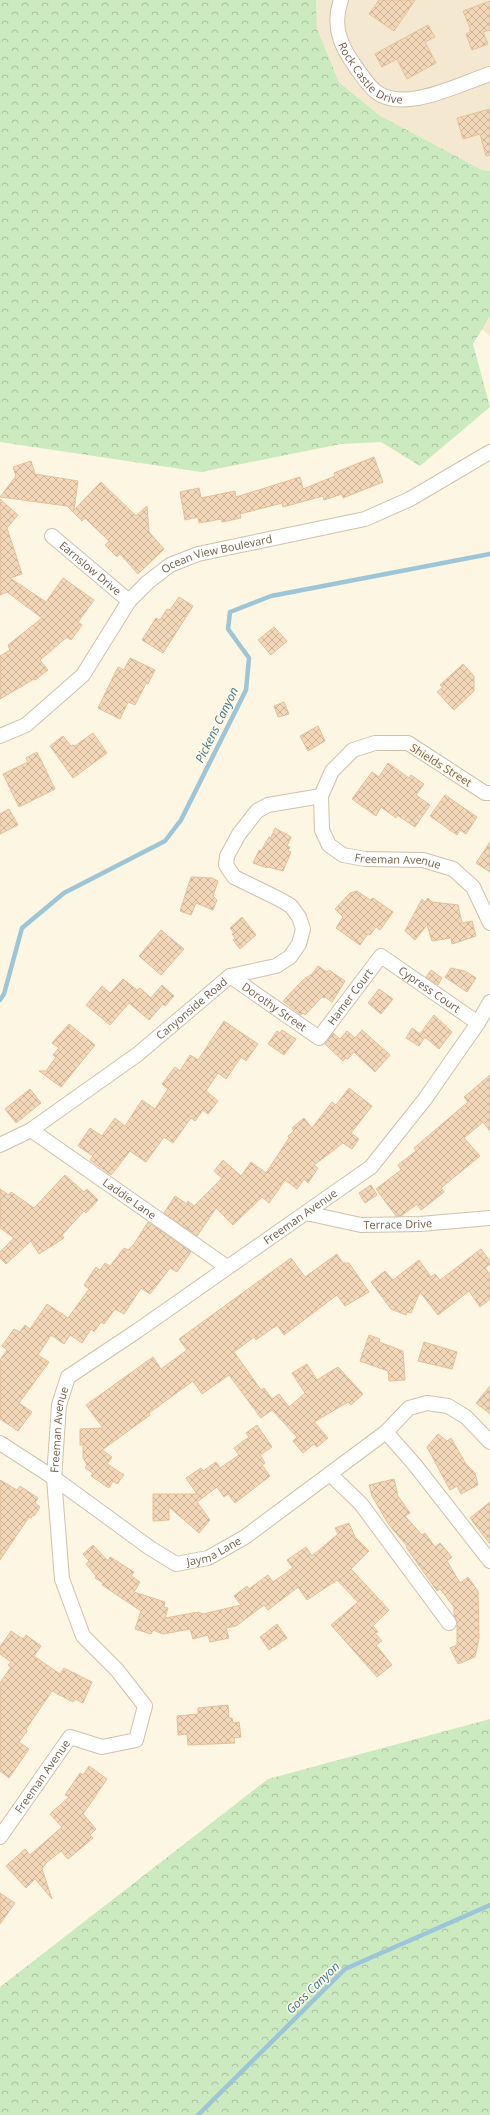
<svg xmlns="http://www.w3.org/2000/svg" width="490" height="2115" font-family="'Open Sans',sans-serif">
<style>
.residential{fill:#f4e9d0}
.forest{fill:url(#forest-crowns)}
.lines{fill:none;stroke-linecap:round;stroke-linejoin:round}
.stream{stroke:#9cc6d8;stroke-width:4.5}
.building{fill:url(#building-cross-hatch);stroke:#e5c099}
.minor-casing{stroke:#d0c1ac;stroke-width:16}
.minor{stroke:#fff;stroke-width:14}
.labels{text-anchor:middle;stroke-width:3;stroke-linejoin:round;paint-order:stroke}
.street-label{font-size:11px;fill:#745e48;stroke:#fff9e8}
.water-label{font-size:12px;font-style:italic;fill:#44788f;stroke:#fff9e8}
</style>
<defs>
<pattern id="forest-crowns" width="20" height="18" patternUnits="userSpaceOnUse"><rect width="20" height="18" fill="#cceac0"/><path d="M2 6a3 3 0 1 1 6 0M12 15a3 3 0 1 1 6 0" fill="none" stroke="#aac19e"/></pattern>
<pattern id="building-cross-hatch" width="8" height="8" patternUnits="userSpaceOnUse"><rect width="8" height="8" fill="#f2d8b9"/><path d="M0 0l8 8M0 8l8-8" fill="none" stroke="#c9b298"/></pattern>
</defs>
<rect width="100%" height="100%" fill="#fcf6e2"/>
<!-- residential -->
<g class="residential">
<polygon points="316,0 490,0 490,171 482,170 379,115 339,82 317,29"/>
<polygon points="490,316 490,336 482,329"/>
</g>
<!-- forest -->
<g class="forest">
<polygon points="0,0 316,0 317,29 339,82 379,115 482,170 490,171 490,316 473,344 490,407 420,466 381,442 341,444 201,472 0,442"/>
<polygon points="490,1719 490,2115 0,2115 0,1987 268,1779"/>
</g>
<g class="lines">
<!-- stream -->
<g class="stream">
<polyline points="0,1000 4,994 22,928 64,893 165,841 181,820 246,690 249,658 228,629 230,612 271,596 490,554"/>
<polyline points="198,2115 345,1969 490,1905"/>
</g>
</g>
<!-- building -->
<g class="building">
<polygon points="379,0 415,0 394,31 369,14"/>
<polygon points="490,1 490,30 483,32 488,44 472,50 466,34 470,32 470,28 463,11"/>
<polygon points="428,25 435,37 425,42 436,63 407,79 397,59 382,67 375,54"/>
<polygon points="490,109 490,155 486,156 480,134 463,139 457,118"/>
<polygon points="374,457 383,482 343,498 342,494 324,500 323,496 283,507 282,503 240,514 241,518 222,522 221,519 199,523 198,517 185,520 180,492 199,488 201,498 235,491 236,497 300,477 303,489 335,476 334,473"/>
<polygon points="31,461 35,474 78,481 74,510 101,482 136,516 147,506 149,532 164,549 138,574 120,554 117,557 105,545 109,541 85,518 82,521 67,506 0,497 16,476 13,467"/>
<polygon points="0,499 18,515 7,528 22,574 10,578 46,602 63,578 94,600 78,622 82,625 71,640 67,637 40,660 48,670 35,680 34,679 0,699 0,656 10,650 8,645 42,618 7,592 0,595"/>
<polygon points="179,597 193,606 163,653 142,640 156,618 160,620 167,609 170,610"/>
<polygon points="274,627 287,641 271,655 258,640"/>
<polygon points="130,658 155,670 148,684 146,683 135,705 128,702 120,719 98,708 118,667 124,670"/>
<polygon points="463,664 474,676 474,691 454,710 437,692 443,687 440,685"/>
<polygon points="284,702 289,714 278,717 274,706"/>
<polygon points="318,726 325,741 308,751 300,736"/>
<polygon points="93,733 107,753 73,778 50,746 63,736 71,746 73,745 75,746"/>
<polygon points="37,752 55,789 19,807 3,774 28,762 26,758"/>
<polygon points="388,763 409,778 411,775 424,784 416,795 430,805 415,827 397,815 396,818 381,807 376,816 352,799 372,772 379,777"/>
<polygon points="445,795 477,817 466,834 460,830 457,835 430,816"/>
<polygon points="9,809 18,825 0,834 0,814"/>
<polygon points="275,828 291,837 287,846 290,847 288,851 291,852 283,871 268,867 267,868 253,863 259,850 261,851 269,837 271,838"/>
<polygon points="490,842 490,872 476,863"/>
<polygon points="191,877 212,878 218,881 213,896 217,900 213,910 196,903 191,915 180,911"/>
<polygon points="357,891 370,900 373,898 393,912 380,930 376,927 370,935 368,934 360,945 336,928 343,917 335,909 350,893"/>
<polygon points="428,898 432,902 458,905 462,923 472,921 476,936 452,944 451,938 432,941 427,925 415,940 405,931 422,899 425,902"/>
<polygon points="242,917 256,935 240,949 233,940 235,938 232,934 234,933 230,928"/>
<polygon points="161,930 184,949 161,975 139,956"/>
<polygon points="318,966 327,972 329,970 345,981 332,1002 325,997 324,998 322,997 305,1015 303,1013 301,1015 283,1001 303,980 312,974"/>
<polygon points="451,968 465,971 476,978 467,992 445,977"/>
<polygon points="431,970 442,978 438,985 426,977"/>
<polygon points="123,979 137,990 140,988 151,998 162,985 174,996 165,1006 163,1004 149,1020 129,1003 110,1025 86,1005 102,986 110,993"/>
<polygon points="379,989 393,999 381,1014 368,1003"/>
<polygon points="434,1015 452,1032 439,1049 425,1037 419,1046 406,1038 412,1028 420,1034"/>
<polygon points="224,1021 258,1044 246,1061 241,1057 226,1079 218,1073 206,1091 218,1101 208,1114 203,1110 195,1121 191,1118 173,1143 164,1137 146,1162 130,1151 111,1175 90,1160 93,1156 78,1146 90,1128 102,1136 115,1118 125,1126 142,1100 155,1109 168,1089 162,1084 175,1067 180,1071 190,1055 198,1060"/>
<polygon points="69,1024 95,1045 61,1087 39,1071 46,1071 56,1057 53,1055 59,1048 52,1043"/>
<polygon points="282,1030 296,1039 284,1055 268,1044 277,1031 280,1033"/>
<polygon points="362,1030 390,1055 375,1072 354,1052 348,1059 345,1058 343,1061 325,1044 333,1033 340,1039 347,1031 355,1038"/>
<polygon points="490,1075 490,1131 483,1122 464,1138 480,1156 441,1188 444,1192 429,1204 421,1210 417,1204 401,1216 396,1216 376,1189 401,1170 398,1165 416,1151 414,1148 468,1102 464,1097"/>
<polygon points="349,1088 372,1106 351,1133 359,1139 352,1149 343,1143 314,1165 318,1168 308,1183 304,1179 297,1189 285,1180 269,1203 262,1197 233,1225 216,1208 197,1236 164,1213 175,1196 187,1204 188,1201 194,1206 222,1178 214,1171 223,1160 241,1176 251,1162 266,1173 289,1138 288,1136 294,1131 292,1128 304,1118 312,1128 332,1102 336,1105"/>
<polygon points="30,1089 41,1103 16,1123 5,1109"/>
<polygon points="65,1175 84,1192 87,1189 98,1200 86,1213 84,1211 62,1235 64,1238 39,1254 31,1241 6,1264 0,1258 0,1252 14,1238 0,1228 0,1189 9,1195 11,1192 34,1208"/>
<polygon points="371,1185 377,1195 365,1203 359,1193"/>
<polygon points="148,1222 191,1252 177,1272 170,1268 150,1294 141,1288 124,1314 115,1309 104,1324 101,1322 94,1332 91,1329 82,1343 70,1335 64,1344 51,1335 38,1355 49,1362 19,1403 32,1412 18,1431 0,1419 0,1360 7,1350 2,1346 14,1329 20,1332 25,1325 30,1329 47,1304 68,1318 89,1289 84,1285 96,1267 100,1270 105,1263 110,1266 124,1248 128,1250 134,1244"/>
<polygon points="481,1249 490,1261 490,1264 485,1268 490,1274 490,1299 480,1307 469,1291 438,1315 420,1292 411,1313 407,1312 406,1315 391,1309 371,1282 385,1271 393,1280 419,1260 431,1277 435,1274 440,1280"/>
<polygon points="337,1254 343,1263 349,1263 369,1292 345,1306 337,1295 284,1335 277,1325 256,1340 254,1337 234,1352 261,1390 264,1388 272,1399 279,1394 289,1407 305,1393 292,1373 307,1364 317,1380 338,1367 363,1394 351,1405 348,1402 314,1422 328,1438 317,1447 314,1444 303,1453 293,1441 297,1437 272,1410 261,1418 229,1375 202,1394 193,1381 149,1413 150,1415 102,1450 112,1457 107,1464 124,1475 117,1484 113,1481 109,1488 91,1476 93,1473 85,1468 87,1465 83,1458 83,1445 80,1445 80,1429 103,1428 86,1405 153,1357 161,1369 187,1350 179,1339 291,1258 305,1277"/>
<polygon points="369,1335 380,1339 379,1342 403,1351 405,1380 389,1381 388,1371 360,1361"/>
<polygon points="424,1342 457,1352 452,1369 418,1361"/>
<polygon points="490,1386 490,1414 476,1403"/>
<polygon points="257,1425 272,1447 260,1455 265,1463 262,1465 270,1476 235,1503 228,1494 224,1497 217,1487 197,1502 210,1520 199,1533 169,1507 169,1520 153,1521 153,1494 197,1494 186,1478 201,1468 203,1471 216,1462 220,1468 239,1455 234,1448 249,1437 246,1433"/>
<polygon points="438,1434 447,1441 451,1438 466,1464 475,1473 478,1485 461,1494 457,1486 450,1490 427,1447"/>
<polygon points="394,1479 398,1496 410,1513 405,1516 422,1535 425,1533 435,1547 440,1543 452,1557 447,1561 460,1583 468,1577 478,1591 479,1638 475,1657 458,1664 450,1648 457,1645 457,1622 454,1615 454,1607 440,1589 437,1591 406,1547 407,1546 389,1525 372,1496 369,1485"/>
<polygon points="0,1480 17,1490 20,1486 38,1498 35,1503 40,1507 34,1516 33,1515 31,1518 29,1517 0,1560"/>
<polygon points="490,1502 490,1544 470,1518"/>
<polygon points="349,1523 355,1537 369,1551 351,1569 389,1610 373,1626 378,1632 375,1633 382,1641 376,1645 392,1665 377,1677 331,1625 358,1602 337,1580 307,1600 298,1587 268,1610 264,1605 236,1626 226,1628 229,1638 210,1642 208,1635 193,1639 190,1629 163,1634 153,1630 151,1634 135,1629 141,1611 102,1585 103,1583 95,1578 96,1576 86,1564 89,1561 83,1554 93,1545 108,1561 110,1557 134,1572 131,1576 140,1582 134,1592 165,1602 164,1607 168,1608 165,1618 198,1612 203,1614 241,1605 234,1596 247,1586 249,1589 268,1575 273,1582 293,1568 287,1560 306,1547 312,1556 338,1534 335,1528"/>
<polygon points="277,1624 287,1638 269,1650 260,1637"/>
<polygon points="11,1631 23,1639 26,1635 41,1646 34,1656 60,1674 64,1668 92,1682 83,1703 75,1699 73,1702 52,1691 26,1729 27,1731 19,1742 29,1749 9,1778 0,1771 0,1683 11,1667 8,1665 11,1662 0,1654 0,1647"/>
<polygon points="228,1705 229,1718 232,1718 233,1723 239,1722 241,1737 234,1738 235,1743 188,1745 187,1734 178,1735 177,1716 198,1714 198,1708"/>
<polygon points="89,1766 107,1779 83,1814 96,1829 90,1835 93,1838 68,1859 61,1851 46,1863 42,1869 52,1899 35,1879 26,1888 6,1866 25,1849 30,1855 62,1827 50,1814 69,1797 65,1795 80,1773 83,1775"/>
<polygon points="0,1893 15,1903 0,1924"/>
</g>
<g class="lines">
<!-- minor casing -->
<g class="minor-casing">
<g id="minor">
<path id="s1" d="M341,0C333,22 338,41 351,60C358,70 365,82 375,91C403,114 459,84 490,74"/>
<path id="s2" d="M52,536L129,601"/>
<path id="s3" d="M0,736L26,725L83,675L129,601L148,582L170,565L198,554L365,519L410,499L490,452"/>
<path id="s4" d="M490,793H485L408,743H375L353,750L332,771L321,796L322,830L329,845L343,855L365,859L423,860L453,869L473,887L490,923"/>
<path id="s5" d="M230,976L319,1038L381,956L478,1023"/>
<path id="s6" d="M31,1130L227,1267"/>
<path id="s7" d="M0,1145L31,1130L138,1054L230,976L276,966L290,957L299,944L303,929L299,917L291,906L279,899L234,877L226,865L227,856L239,834L257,811L268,805L321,796"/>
<path id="s8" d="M306,1213L361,1225L420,1224L490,1218"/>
<polyline points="386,1432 415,1465 490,1561"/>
<path id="s9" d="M0,1443L54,1478L150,1548L176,1564L208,1558L245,1537L386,1432L409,1408L427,1403L448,1406L466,1417L490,1442"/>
<polyline points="330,1474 361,1504 449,1623"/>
<path id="s10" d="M0,1837L70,1737L102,1747L136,1740L145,1706L117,1670L83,1636L62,1579L54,1478L59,1405L68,1377L137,1331L371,1167L425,1099L478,1023L490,1002"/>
</g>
</g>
<!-- minor -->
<use href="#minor" class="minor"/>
</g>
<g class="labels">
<!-- street labels -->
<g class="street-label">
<text dy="4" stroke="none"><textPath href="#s1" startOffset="88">Rock Castle Drive</textPath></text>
<text dy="4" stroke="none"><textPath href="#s3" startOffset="294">Ocean View Boulevard</textPath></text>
<text dy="4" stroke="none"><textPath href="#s2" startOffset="50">Earnslow Drive</textPath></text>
<text transform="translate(441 765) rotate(32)" y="4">Shields Street</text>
<text dy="4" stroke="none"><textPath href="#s4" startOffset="333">Freeman Avenue</textPath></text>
<text dy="4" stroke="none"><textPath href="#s5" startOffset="270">Cypress Court</textPath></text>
<text dy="4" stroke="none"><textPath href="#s5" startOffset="160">Hamer Court</textPath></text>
<text dy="4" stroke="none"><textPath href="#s5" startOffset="54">Dorothy Street</textPath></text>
<text dy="4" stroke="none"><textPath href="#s7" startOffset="236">Canyonside Road</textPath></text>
<text dy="4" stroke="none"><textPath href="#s6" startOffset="120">Laddie Lane</textPath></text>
<text dy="4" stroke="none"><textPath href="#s10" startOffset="866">Freeman Avenue</textPath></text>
<text dy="4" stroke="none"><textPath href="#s8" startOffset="93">Terrace Drive</textPath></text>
<text dy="4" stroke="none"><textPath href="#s10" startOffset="530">Freeman Avenue</textPath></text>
<text dy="4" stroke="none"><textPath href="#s9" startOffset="254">Jayma Lane</textPath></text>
<text dy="4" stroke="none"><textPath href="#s10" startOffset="74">Freeman Avenue</textPath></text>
</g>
<!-- water labels -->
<g class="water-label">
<text transform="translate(217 725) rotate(-64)" y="4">Pickens Canyon</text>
<text transform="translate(313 1988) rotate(-44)" y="4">Goss Canyon</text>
</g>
</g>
</svg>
